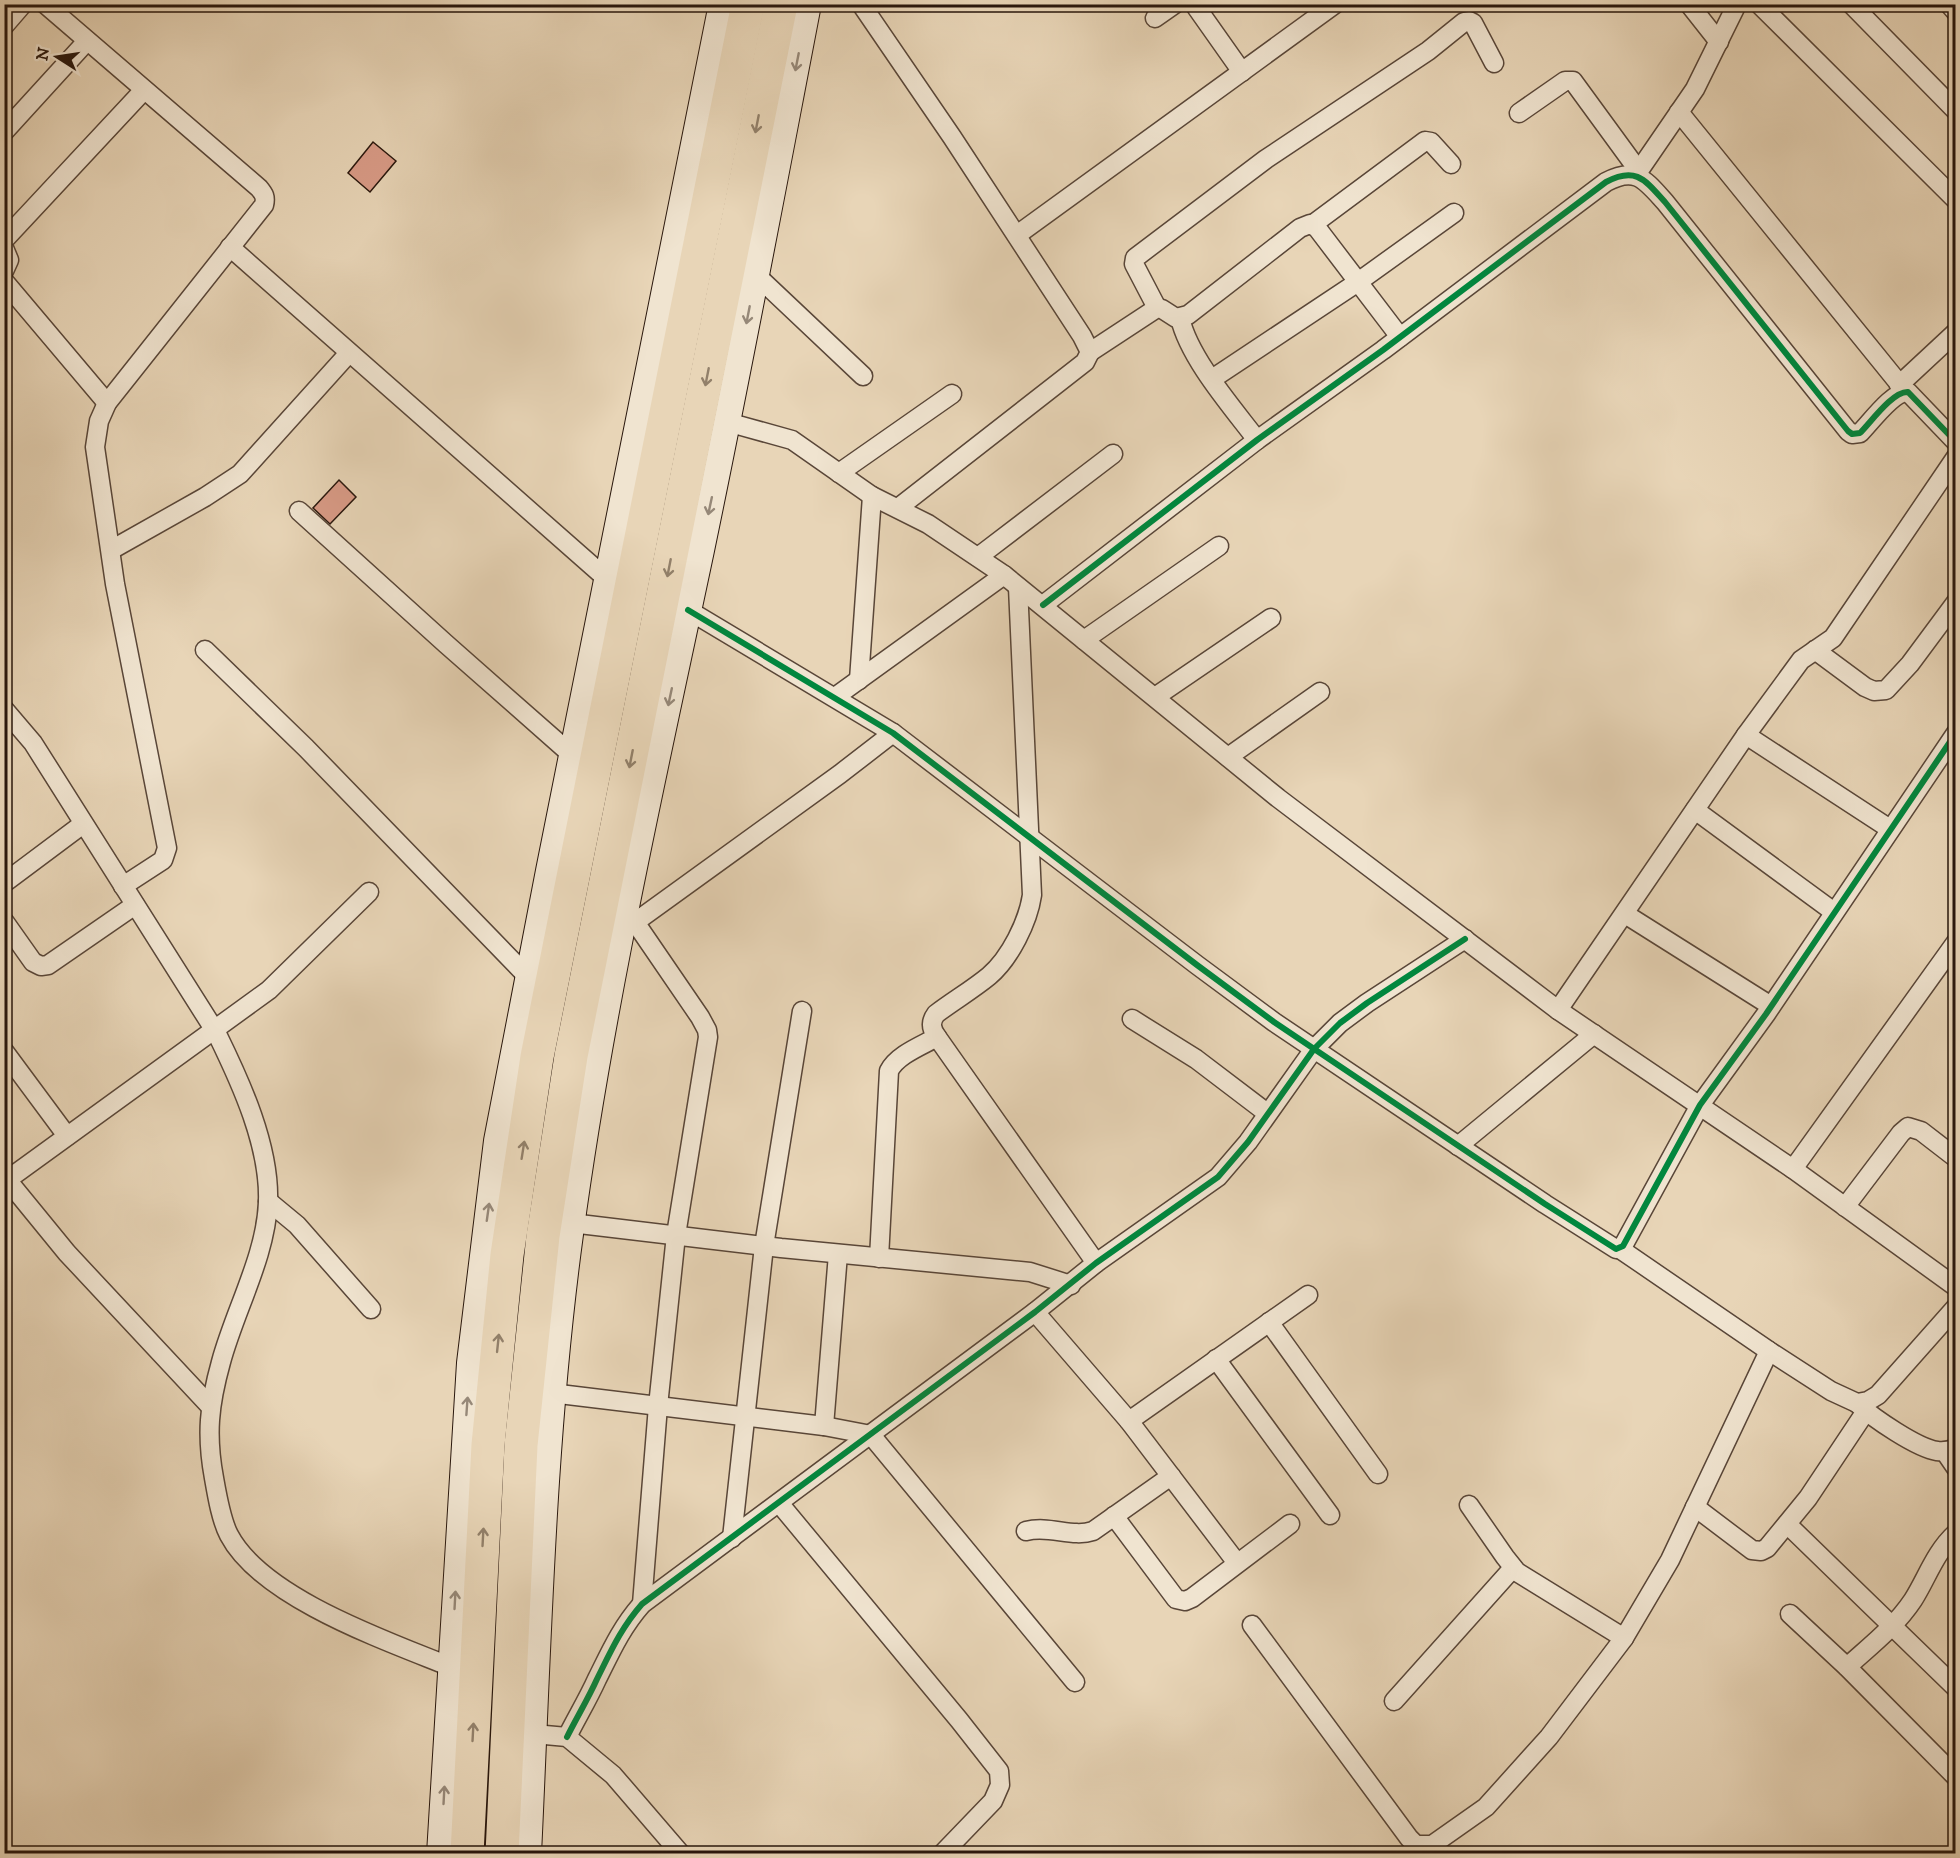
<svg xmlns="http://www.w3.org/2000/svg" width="1960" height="1858" font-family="'IM FELL DW Pica',serif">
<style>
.building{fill:#d99b87;stroke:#29170d;stroke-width:1.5}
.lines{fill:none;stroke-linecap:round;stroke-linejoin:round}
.street-casing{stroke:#594638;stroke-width:21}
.secondary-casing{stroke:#29170d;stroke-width:28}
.highway-casing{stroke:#29170d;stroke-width:36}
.street{stroke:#f0e4d0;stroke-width:18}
.secondary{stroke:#f0e4d0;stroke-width:26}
.highway{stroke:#e8d5b7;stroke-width:33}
.cycleway-casing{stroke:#f0e4d0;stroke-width:10}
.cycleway{stroke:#00873e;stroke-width:6}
.oneway{stroke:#968878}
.oneway2{stroke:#92806a}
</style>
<rect width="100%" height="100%" fill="#e8d5b7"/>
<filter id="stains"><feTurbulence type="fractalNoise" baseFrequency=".00333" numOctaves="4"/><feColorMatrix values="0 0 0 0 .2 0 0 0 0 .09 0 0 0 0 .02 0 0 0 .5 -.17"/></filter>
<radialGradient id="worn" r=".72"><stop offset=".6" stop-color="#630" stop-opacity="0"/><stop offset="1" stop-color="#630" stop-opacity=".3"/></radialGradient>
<!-- building -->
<g class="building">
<polygon points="373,142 396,161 370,192 348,173"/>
<polygon points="339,480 356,497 330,524 313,508"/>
</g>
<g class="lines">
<!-- street casing -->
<g class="street-casing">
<g id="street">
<path d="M45,4L259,188C264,194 266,197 264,205L107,403L99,421L95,447L115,584L167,848L163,860L123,886"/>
<polyline points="861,4 952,137 1082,336 1090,352 1085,362 898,508"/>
<polyline points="1194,4 1242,72"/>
<polyline points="1689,4 1719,42"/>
<polyline points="1759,4 1956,200"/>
<polyline points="1851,4 1956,111"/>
<polyline points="1949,4 1956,12"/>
<polyline points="1155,18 1175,4"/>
<polyline points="4,26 23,4"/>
<polyline points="1679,112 1897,381 1904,392"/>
<polyline points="1519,113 1565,81 1573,81 1638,170"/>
<polyline points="4,132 87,41"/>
<polyline points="1636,175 1695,89 1737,4"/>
<polyline points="1312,225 1425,141 1431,142 1451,164"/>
<polyline points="1017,235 1335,4"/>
<polyline points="4,240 144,90"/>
<polyline points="230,247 607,579"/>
<polyline points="4,248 9,260 4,271"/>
<polyline points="756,275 863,376"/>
<polyline points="4,281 107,403"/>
<polyline points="1157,308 1134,264 1135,258 1266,159 1428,51 1464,22 1469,21 1473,23 1494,63"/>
<path d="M1180,318C1189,358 1232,407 1257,440"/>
<polyline points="1090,352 1157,308 1162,309 1176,318 1188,315 1300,228 1310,224 1317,228 1400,337"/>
<polyline points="1212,379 1358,282 1454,213"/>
<polyline points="1899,385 1956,332"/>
<polyline points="727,422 792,440 872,496 928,524 1004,575 1278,798 1558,1010 1793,1169 1956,1287"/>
<polyline points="839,473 952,394"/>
<polyline points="299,511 446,644 572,755"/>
<polyline points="111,550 205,497 240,474 349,353"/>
<polyline points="978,557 1113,454"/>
<path d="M1018,587L1032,895C1028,922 1010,958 989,976C972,990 953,1001 936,1014C930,1022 931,1029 937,1037L1096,1263"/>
<path d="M1043,605L1257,440L1383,350L1606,182C1636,166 1645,180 1665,202L1848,431L1852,434L1860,433C1871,422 1893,391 1908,392L1956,442"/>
<polyline points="688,610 893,733 1197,965 1274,1022 1545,1204 1616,1249 1623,1246 1700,1105 1766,1014 1956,733"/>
<polyline points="1084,640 1219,546"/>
<polyline points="205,650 306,748 528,977"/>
<polyline points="1815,650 1865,687 1874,691 1886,690 1910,664 1956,602"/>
<polyline points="859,680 872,496"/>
<polyline points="835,697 1004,575"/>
<polyline points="1155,697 1271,618"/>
<path d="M4,709L33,743L217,1034C241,1083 270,1146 268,1202C266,1256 235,1310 221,1362C209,1405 206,1435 214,1478C217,1495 221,1520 229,1535C262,1598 387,1641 451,1667"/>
<polyline points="1746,735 1890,829"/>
<polyline points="1228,757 1320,692"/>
<polyline points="1695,810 1834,912"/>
<polyline points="4,883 83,824"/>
<polyline points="1625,914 1771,1006"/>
<polyline points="4,921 33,962 41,966 48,965 135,905"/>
<polyline points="635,922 700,1017 707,1030 708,1037 676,1235 658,1406 642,1604"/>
<polyline points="627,928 840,774 893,733"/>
<polyline points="1558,1010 1746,735 1801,660 1833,638 1956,457"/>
<polyline points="1132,1019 1196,1059 1267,1113"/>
<polyline points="4,1051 67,1136"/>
<polyline points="1458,1146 1594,1034"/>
<polyline points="1793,1169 1956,942"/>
<polyline points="4,1176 67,1253 210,1406"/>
<polyline points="7,1180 269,990 369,892"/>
<polyline points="268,1201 297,1225 371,1309"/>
<polyline points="1845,1207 1901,1133 1908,1127 1921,1131 1956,1158"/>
<polyline points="571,1223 781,1248 1030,1272 1071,1285"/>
<polyline points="1620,1249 1769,1351 1831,1391 1857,1403 1868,1401 1878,1395 1956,1307"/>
<path d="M879,1258L889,1071C897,1055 921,1046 937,1037"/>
<polyline points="1035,1312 1129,1421 1237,1563"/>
<polyline points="1269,1322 1378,1474"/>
<polyline points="1216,1359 1330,1515"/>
<polyline points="551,1393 824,1426 871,1435 1075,1682"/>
<path d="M1858,1404C1873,1418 1917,1448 1937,1451C1944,1452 1949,1451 1956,1448"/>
<polyline points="1129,1421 1308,1295"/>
<polyline points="824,1426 838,1254"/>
<polyline points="1945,1452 1956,1468"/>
<polyline points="779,1503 959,1720 999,1771 1000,1785 993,1801 942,1854"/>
<polyline points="1469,1505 1505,1557 1517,1572 1624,1638"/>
<polyline points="1695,1507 1752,1550 1761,1551 1767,1548 1808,1498 1866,1411"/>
<polyline points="1114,1516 1176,1599 1185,1601 1192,1598 1290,1524"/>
<polyline points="1787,1524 1956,1688"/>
<path d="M1026,1531C1050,1525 1072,1538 1093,1531L1171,1476"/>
<polyline points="732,1538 764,1246 802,1011"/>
<polyline points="1790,1614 1847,1667 1956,1777"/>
<polyline points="1252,1625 1409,1838 1416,1845 1432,1845 1486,1807 1549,1737 1624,1638 1670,1560 1769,1351"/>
<path d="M1847,1667C1870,1646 1895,1627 1913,1600C1927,1578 1935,1552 1956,1533"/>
<polyline points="1394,1701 1513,1568"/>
<polyline points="534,1734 567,1737 613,1775 681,1854"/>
<path d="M567,1737C577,1717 588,1699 597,1679C611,1651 621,1628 642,1604L1035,1312L1096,1263L1218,1177L1248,1142L1314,1049L1340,1023L1367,1003L1465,939"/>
</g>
</g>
<!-- secondary casing -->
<g class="secondary-casing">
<g id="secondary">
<polyline points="440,1854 470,1363 497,1141 549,871 722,4"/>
<path d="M528,1854C538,1647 542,1439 570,1234C601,1004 653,777 701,550C739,368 773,186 808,4"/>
</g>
</g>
<!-- highway casing -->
<g class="highway-casing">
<g id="highway">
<polyline points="467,1854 488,1445 507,1255 537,1057 748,4"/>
<polyline points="502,1854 521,1445 543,1236 571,1056 781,4"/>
</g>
</g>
<!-- street -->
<use href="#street" class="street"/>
<!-- secondary -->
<use href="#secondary" class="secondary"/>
<!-- highway -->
<use href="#highway" class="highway"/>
<!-- cycleway casing -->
<g class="cycleway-casing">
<g id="cycleway">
<path d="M1043,605L1257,440L1383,350L1606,182C1636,166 1645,180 1665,202L1848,431L1852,434L1860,433C1871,422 1893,391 1908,392L1956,442"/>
<polyline points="688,610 893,733 1197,965 1274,1022 1545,1204 1616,1249 1623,1246 1700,1105 1766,1014 1956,733"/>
<path d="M567,1737C577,1717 588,1699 597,1679C611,1651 621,1628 642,1604L1035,1312L1096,1263L1218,1177L1248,1142L1314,1049L1340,1023L1367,1003L1465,939"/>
</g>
</g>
<!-- cycleway -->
<use href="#cycleway" class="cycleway"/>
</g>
<!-- one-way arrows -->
<defs><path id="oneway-shaft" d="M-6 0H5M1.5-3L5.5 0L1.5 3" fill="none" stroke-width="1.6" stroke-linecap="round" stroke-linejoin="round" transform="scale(1.5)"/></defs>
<g class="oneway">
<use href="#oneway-shaft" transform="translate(797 62) rotate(101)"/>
<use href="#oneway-shaft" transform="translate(748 315) rotate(101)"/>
<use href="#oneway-shaft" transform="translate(710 506) rotate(102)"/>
<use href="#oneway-shaft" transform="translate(670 697) rotate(102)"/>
<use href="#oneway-shaft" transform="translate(488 1212) rotate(-82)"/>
<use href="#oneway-shaft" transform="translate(467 1406) rotate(-86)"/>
<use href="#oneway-shaft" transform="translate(455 1600) rotate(-87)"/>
<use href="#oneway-shaft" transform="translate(444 1795) rotate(-87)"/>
</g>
<g class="oneway2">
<use href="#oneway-shaft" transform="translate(757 124) rotate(101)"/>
<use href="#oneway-shaft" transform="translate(707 377) rotate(101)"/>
<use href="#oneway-shaft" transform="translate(669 568) rotate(101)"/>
<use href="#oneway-shaft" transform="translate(631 759) rotate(101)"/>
<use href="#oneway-shaft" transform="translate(523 1150) rotate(-81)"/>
<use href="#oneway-shaft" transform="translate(498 1343) rotate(-84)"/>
<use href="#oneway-shaft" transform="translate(483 1537) rotate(-87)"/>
<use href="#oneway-shaft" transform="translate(473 1732) rotate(-87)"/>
</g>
<!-- margin -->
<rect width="1960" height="1858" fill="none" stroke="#e8d5b7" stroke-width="24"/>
<rect x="6" y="6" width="1948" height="1846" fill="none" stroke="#29170d" stroke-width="3"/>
<rect x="12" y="12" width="1936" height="1834" fill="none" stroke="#29170d" stroke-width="1.5"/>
<!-- north arrow -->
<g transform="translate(57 57) rotate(282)" stroke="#f0e4d0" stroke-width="4.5" paint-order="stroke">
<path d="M0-4.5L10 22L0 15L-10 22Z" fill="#29170d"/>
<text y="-9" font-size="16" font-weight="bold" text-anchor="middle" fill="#29170d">N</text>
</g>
<rect width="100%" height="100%" filter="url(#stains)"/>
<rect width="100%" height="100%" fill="url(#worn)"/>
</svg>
